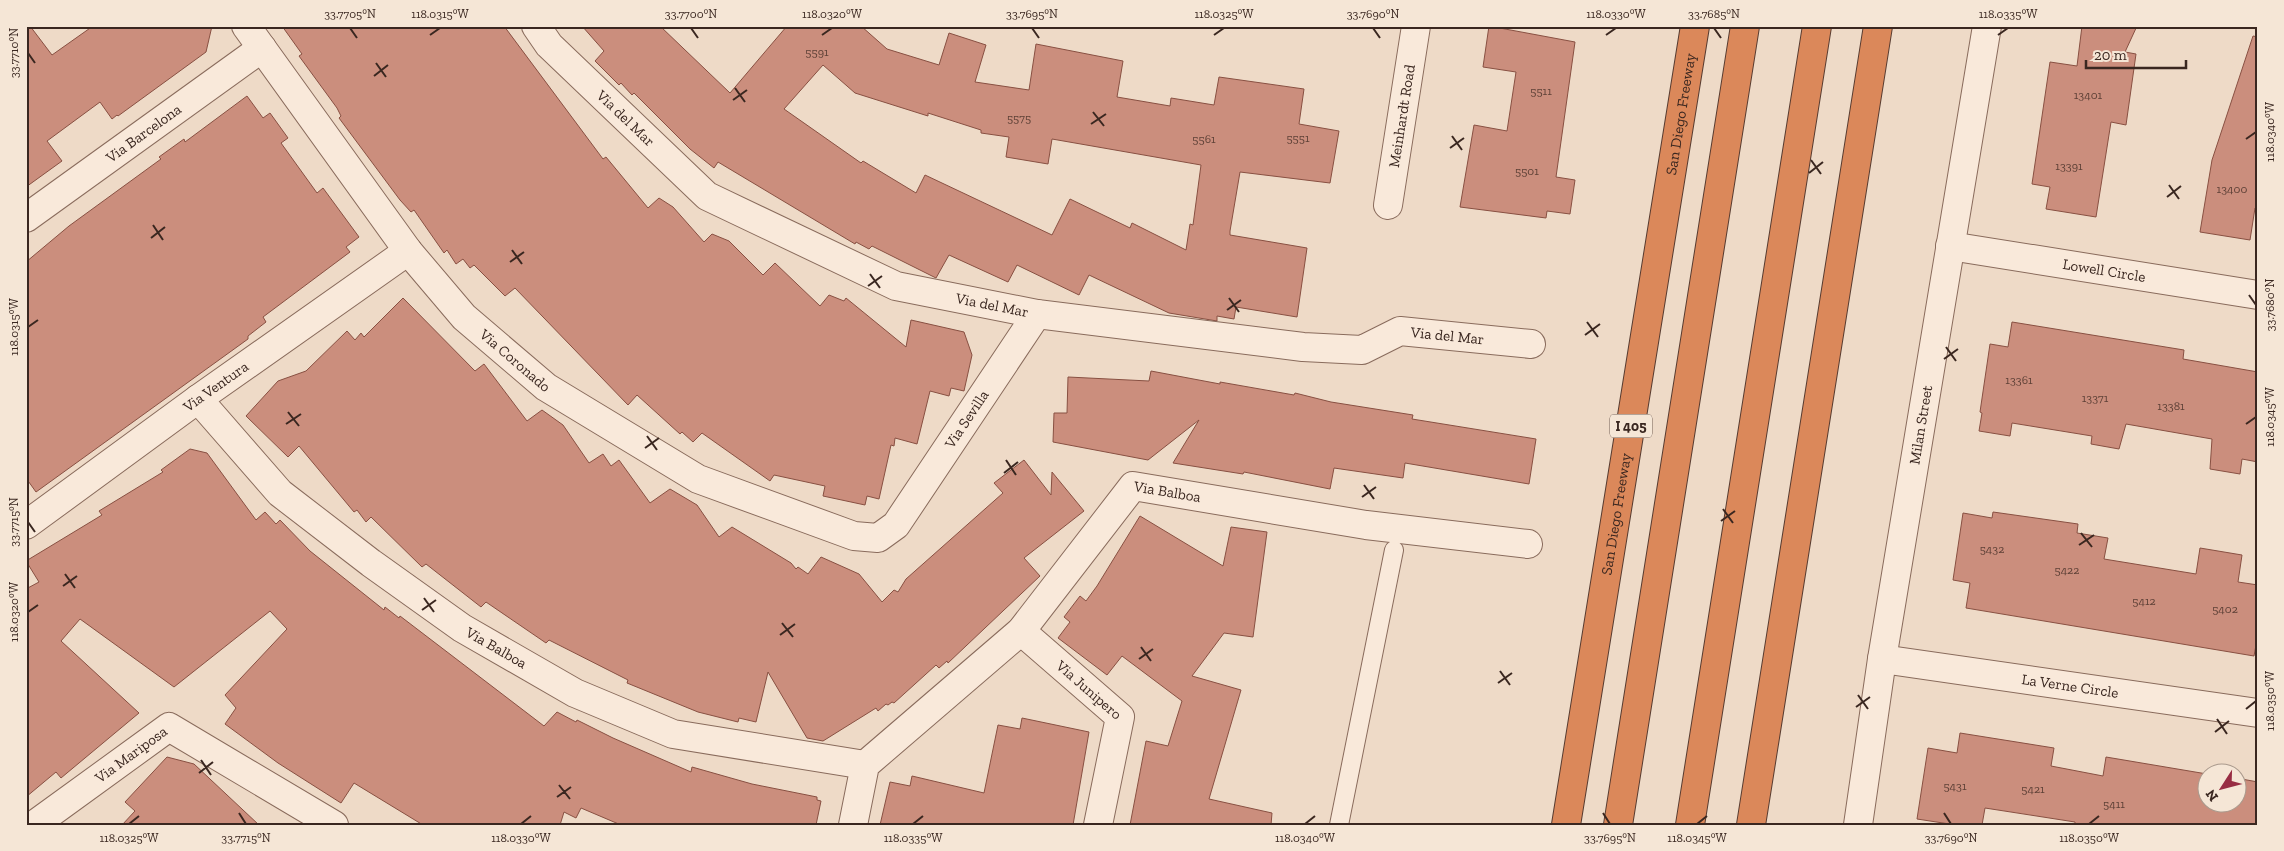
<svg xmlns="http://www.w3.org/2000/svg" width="2284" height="851" font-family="'Zilla Slab',serif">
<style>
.building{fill:#cb8e7d;stroke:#885042;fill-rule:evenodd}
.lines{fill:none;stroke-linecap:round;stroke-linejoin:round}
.service-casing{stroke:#896b5c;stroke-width:20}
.minor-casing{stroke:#896b5c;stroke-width:30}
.motorway-casing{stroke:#573b30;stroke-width:30}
.service{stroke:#f9e9da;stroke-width:18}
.minor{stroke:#f9e9da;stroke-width:28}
.motorway{stroke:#db885a;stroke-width:28}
.ticks{fill:none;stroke:#3a2720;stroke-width:2}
.labels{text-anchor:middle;stroke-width:5;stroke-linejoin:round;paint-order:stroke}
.number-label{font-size:12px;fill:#5e4137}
.shield{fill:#f5e6d6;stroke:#726057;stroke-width:1}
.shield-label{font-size:14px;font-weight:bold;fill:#3a2720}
.street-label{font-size:15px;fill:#3a2720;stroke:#f5e6d6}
.neatline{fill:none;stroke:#3a2720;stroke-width:2}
.ticks-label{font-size:12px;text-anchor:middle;fill:#3a2720}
</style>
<rect width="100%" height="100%" fill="#eedac7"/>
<!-- building -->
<g class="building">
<polygon points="26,26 30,26 52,55 93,26 212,26 206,52 118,116 117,115 112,119 100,102 47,141 62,161 26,187"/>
<polygon points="282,26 504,26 603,159 606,157 648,208 659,198 673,207 704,242 712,234 729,241 763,275 775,263 820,306 829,295 844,301 846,298 906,347 911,320 964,332 972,355 964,391 951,388 949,396 930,391 917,444 895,438 894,446 891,445 879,499 867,496 865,505 823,496 825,486 774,475 770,481 702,433 693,442 682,432 680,434 637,395 628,405 515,288 505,296 474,265 470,268 463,259 456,264 447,250 444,253 414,210 411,212 400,200 339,118 341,116 337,108 299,56 302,54"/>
<path d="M582,26H660L730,93L787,26H861L887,49L939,65L949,33L986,45L975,82L1029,90L1036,44L1123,61L1117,97L1170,106L1171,98L1214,105L1219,77L1304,89L1299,124L1339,131L1330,183L1240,172L1230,231V235L1307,248L1297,317L1236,307L1234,319L1217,316V321L1169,313L1089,275L1079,295L1017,265L1008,282L949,255L936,278L872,246L869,249L856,242L855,244L718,162L714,168L690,149L634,93L632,95L621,83L619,85L595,61L604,51ZM823,65L855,93L928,116V113L981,130V133L1009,137L1006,157L1048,164L1052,139L1201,165L1193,225L1190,224L1186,250L1132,223L1130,228L1070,199L1052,235L925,175L916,193L863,161L861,163L784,109Z"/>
<polygon points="1489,26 1575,42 1556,177 1575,180 1570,214 1547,211 1546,218 1460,207 1474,125 1507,131 1516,72 1483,67"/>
<polygon points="2082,26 2137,26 2125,52 2136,54 2126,125 2111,122 2096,217 2046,209 2050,187 2032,184 2050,62 2077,66"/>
<polygon points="2253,36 2258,37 2258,209 2255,208 2250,240 2200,232 2212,160"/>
<polygon points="247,96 263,118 270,113 288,138 281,143 317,193 323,188 359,237 346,247 350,252 263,317 266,322 248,336 248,339 36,492 26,478 26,262 69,226 161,159 159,157 184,139 185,142"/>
<polygon points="403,298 475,371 484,364 527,421 542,410 563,425 589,463 603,454 611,466 619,460 650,503 670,489 697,505 719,537 732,527 791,563 796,569 798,567 808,574 821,557 859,574 882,602 894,590 898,592 906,579 1003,493 994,483 1024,460 1051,495 1052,472 1084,511 1024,558 1040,576 948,663 947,661 939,668 936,665 894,703 892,702 888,705 886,704 878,711 876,708 823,741 807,738 768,672 756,722 739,718 738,722 698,712 627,683 628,680 549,640 546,643 486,602 481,607 426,564 422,567 371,517 366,522 357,510 354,512 299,446 288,457 246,416 278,381 306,371 347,331 355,340 361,333 364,337"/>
<polygon points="2012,322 2184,350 2183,359 2258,372 2258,462 2242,459 2240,474 2210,469 2212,439 2126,424 2119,449 2091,444 2092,436 2012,423 2010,436 1979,431 1982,413 1980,412 1990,344 2008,347"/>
<polygon points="1151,371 1220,384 1220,382 1294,395 1295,393 1331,402 1413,415 1412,419 1536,439 1529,484 1405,463 1403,478 1334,468 1330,489 1244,472 1243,474 1173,463 1199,420 1148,460 1053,442 1054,413 1067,413 1068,377 1149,381"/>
<polygon points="190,449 207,453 256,520 265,512 276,524 280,520 310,551 384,610 385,607 399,618 400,616 544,726 557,712 576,722 577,720 613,738 691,772 692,767 752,784 817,797 817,800 821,801 816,825 621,825 581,808 576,818 564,812 560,825 423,825 354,783 341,803 278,763 225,724 236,708 225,695 287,629 270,611 174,687 80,619 61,641 139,713 61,778 56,772 26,797 26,589 39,582 26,561 102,515 99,511 163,472 161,470"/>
<polygon points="1993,512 2078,524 2077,533 2108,538 2104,559 2196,574 2200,548 2242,555 2238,582 2258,585 2258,634 2254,656 1966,608 1970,583 1953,580 1963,513 1992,518"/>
<polygon points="1140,516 1223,566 1231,527 1267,532 1253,637 1224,633 1192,676 1241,690 1209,799 1272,813 1271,825 1130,825 1146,741 1168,746 1182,701 1122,656 1107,675 1058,638 1070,622 1064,617 1080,596 1086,601 1097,586"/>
<polygon points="1022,718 1089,732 1073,825 880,825 890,782 910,786 912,776 984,793 998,725 1020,729"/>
<polygon points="1960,733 2054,748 2051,766 2103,776 2106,757 2207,774 2206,804 2236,804 2236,778 2258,782 2258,825 2075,825 2075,822 1985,808 1982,825 1956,825 1917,819 1928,748 1957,753"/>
<polygon points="167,757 194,764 259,825 122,825 135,811 125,802"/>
</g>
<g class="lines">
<!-- service casing -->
<g class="service-casing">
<polyline id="service" points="1339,825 1394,550"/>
</g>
<!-- minor casing -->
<g class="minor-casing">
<g id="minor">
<path id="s1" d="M246,26L408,251L464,317L546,387L698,479L854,536L878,538L896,525L1037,314"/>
<path id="s2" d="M536,26L549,45L707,196L896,286L1037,314L1303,347L1362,350L1400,331L1531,344"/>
<path id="s3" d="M1388,205L1416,26"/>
<path id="s4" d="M26,218L262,48"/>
<path id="s5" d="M1950,246L2258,295"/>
<path id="s6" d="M198,399L280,493L371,563L462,628L575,693L673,734L865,765"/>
<path id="s7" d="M26,525L198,399L408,251"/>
<path id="s8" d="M1021,631L1120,717L1098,825"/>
<path id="s9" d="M1882,659L2258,713"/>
<path id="s10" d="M34,825L169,727L334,825"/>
<path id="s11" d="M853,825L865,765L1021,631L1133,486L1366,525L1528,544"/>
<path id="s12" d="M1858,825L1882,659L1987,26"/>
</g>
</g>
<!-- motorway casing -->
<g class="motorway-casing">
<g id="motorway">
<path id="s13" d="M1566,825L1695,26"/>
<polyline points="1618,825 1745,26"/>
<polyline points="1690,825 1817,26"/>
<polyline points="1751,825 1878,26"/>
</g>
</g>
<!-- service -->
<use href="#service" class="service"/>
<!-- minor -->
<use href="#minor" class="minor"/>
<!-- motorway -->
<use href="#motorway" class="motorway"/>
</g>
<!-- ticks -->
<path class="ticks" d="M350,28L357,38M691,28L698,38M1032,28L1039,38M1373,28L1380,38M1714,28L1721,38M430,35L440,28M822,35L832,28M1214,35L1224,28M1606,35L1616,28M1998,35L2008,28M28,53L35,63M376,63L386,77M374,76L388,65M735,88L745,102M733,100L747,90M1093,112L1104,126M1091,124L1106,114M1452,136L1462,150M2246,139L2256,132M1450,148L1464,138M1811,160L1821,174M1809,173L1823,162M2169,185L2179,199M2167,197L2181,186M153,225L163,240M151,238L165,227M512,250L522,264M510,262L524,252M870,274L880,288M868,286L882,276M2249,295L2256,305M1229,298L1239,312M1227,310L1241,300M1587,322L1598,337M28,327L38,320M1585,335L1600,324M1946,347L1956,361M1944,359L1958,349M288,412L299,426M286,424L301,414M2246,424L2256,417M647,436L657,450M645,448L659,438M1006,460L1016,475M1004,473L1018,462M1364,485L1374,499M1362,497L1376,487M1723,509L1733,523M1721,521L1735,511M28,522L35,532M2081,533L2092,547M2079,545L2094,535M65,574L75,588M63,586L77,576M424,598L434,612M422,610L436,600M28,612L38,605M782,623L793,637M780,635L795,624M1141,647L1151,661M1139,659L1153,649M1500,671L1510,685M1498,683L1512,673M1858,695L1868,709M1856,707L1870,697M2246,709L2256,701M2217,719L2227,734M2215,732L2229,721M201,760L211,775M199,773L213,762M559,785L570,799M557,797L571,787M239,813L246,824M1603,813L1610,824M1944,813L1951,824M129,824L139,816M521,824L531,816M913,824L923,816M1305,824L1315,816M1697,824L1707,816M2089,824L2099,816"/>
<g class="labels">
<!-- number labels -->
<g class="number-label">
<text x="817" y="56">5591</text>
<text x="1541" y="95">5511</text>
<text x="2088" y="99">13401</text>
<text x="1019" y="122">5575</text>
<text x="1298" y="142">5551</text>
<text x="1204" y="143">5561</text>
<text x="2069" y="170">13391</text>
<text x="1527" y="175">5501</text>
<text x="2232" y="193">13400</text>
<text x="2019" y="384">13361</text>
<text x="2095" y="402">13371</text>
<text x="2171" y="410">13381</text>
<text x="1992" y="553">5432</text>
<text x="2067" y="574">5422</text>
<text x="2144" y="605">5412</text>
<text x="2225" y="613">5402</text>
<text x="1955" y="790">5431</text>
<text x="2033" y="793">5421</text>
<text x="2114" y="808">5411</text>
</g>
<!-- shield labels -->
<rect class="shield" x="1610" y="414.5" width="42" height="23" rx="4"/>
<g class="shield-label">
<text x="1631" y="431">I 405</text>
</g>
<!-- street labels -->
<g class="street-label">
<text dy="5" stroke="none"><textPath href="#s13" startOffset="720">San Diego Freeway</textPath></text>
<text dy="5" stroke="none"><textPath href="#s3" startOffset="90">Meinhardt Road</textPath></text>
<text dy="5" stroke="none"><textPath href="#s2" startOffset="129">Via del Mar</textPath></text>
<text dy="5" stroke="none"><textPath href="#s4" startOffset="145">Via Barcelona</textPath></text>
<text dy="5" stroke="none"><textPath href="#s5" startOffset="156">Lowell Circle</textPath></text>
<text dy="5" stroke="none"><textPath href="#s2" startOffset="549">Via del Mar</textPath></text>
<text dy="5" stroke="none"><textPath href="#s2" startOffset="1012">Via del Mar</textPath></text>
<text dy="5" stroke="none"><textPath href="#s1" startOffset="431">Via Coronado</textPath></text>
<text dy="5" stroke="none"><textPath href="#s7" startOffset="235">Via Ventura</textPath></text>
<text dy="5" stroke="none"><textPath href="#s1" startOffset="989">Via Sevilla</textPath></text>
<text dy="5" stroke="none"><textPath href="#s12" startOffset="405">Milan Street</textPath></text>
<text dy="5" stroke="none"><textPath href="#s11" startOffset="485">Via Balboa</textPath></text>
<text dy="5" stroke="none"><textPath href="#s13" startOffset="315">San Diego Freeway</textPath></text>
<text dy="5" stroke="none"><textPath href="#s6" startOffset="391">Via Balboa</textPath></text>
<text dy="5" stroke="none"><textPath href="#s9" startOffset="190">La Verne Circle</textPath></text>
<text dy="5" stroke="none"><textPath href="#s8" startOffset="90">Via Junipero</textPath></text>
<text dy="5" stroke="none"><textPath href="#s10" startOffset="120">Via Mariposa</textPath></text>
</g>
</g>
<!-- border -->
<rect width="2284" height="851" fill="none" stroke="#f5e6d6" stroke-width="55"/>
<!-- north arrow -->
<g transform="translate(2222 788) rotate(234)"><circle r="24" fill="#f5e6d6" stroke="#aa9a8d"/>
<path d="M0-4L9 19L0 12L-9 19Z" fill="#982d43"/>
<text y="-8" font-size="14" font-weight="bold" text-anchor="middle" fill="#3a2720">N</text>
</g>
<!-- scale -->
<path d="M2086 60v8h100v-8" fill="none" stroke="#3a2720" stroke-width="2.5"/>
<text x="2094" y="60" font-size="15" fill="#3a2720" stroke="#f5e6d6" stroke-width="4" paint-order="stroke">20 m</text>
<rect x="28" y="28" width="2228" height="796" class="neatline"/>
<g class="ticks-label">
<text x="350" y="18">33.7705°N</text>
<text x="440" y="18">118.0315°W</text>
<text x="691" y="18">33.7700°N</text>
<text x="832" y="18">118.0320°W</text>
<text x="1032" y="18">33.7695°N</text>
<text x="1224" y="18">118.0325°W</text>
<text x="1373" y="18">33.7690°N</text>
<text x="1616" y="18">118.0330°W</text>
<text x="1714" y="18">33.7685°N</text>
<text x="2008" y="18">118.0335°W</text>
<text transform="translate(14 53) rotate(-90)" y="4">33.7710°N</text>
<text transform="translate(2270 132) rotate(-90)" y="4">118.0340°W</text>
<text transform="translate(2270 305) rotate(-90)" y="4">33.7680°N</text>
<text transform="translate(14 327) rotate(-90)" y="4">118.0315°W</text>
<text transform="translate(2270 417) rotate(-90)" y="4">118.0345°W</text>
<text transform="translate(14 522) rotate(-90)" y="4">33.7715°N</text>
<text transform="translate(14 612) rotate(-90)" y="4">118.0320°W</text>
<text transform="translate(2270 701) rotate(-90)" y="4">118.0350°W</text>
<text x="129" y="842">118.0325°W</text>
<text x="246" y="842">33.7715°N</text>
<text x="521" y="842">118.0330°W</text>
<text x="913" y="842">118.0335°W</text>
<text x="1305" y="842">118.0340°W</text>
<text x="1610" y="842">33.7695°N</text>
<text x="1697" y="842">118.0345°W</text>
<text x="1951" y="842">33.7690°N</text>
<text x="2089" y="842">118.0350°W</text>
</g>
</svg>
